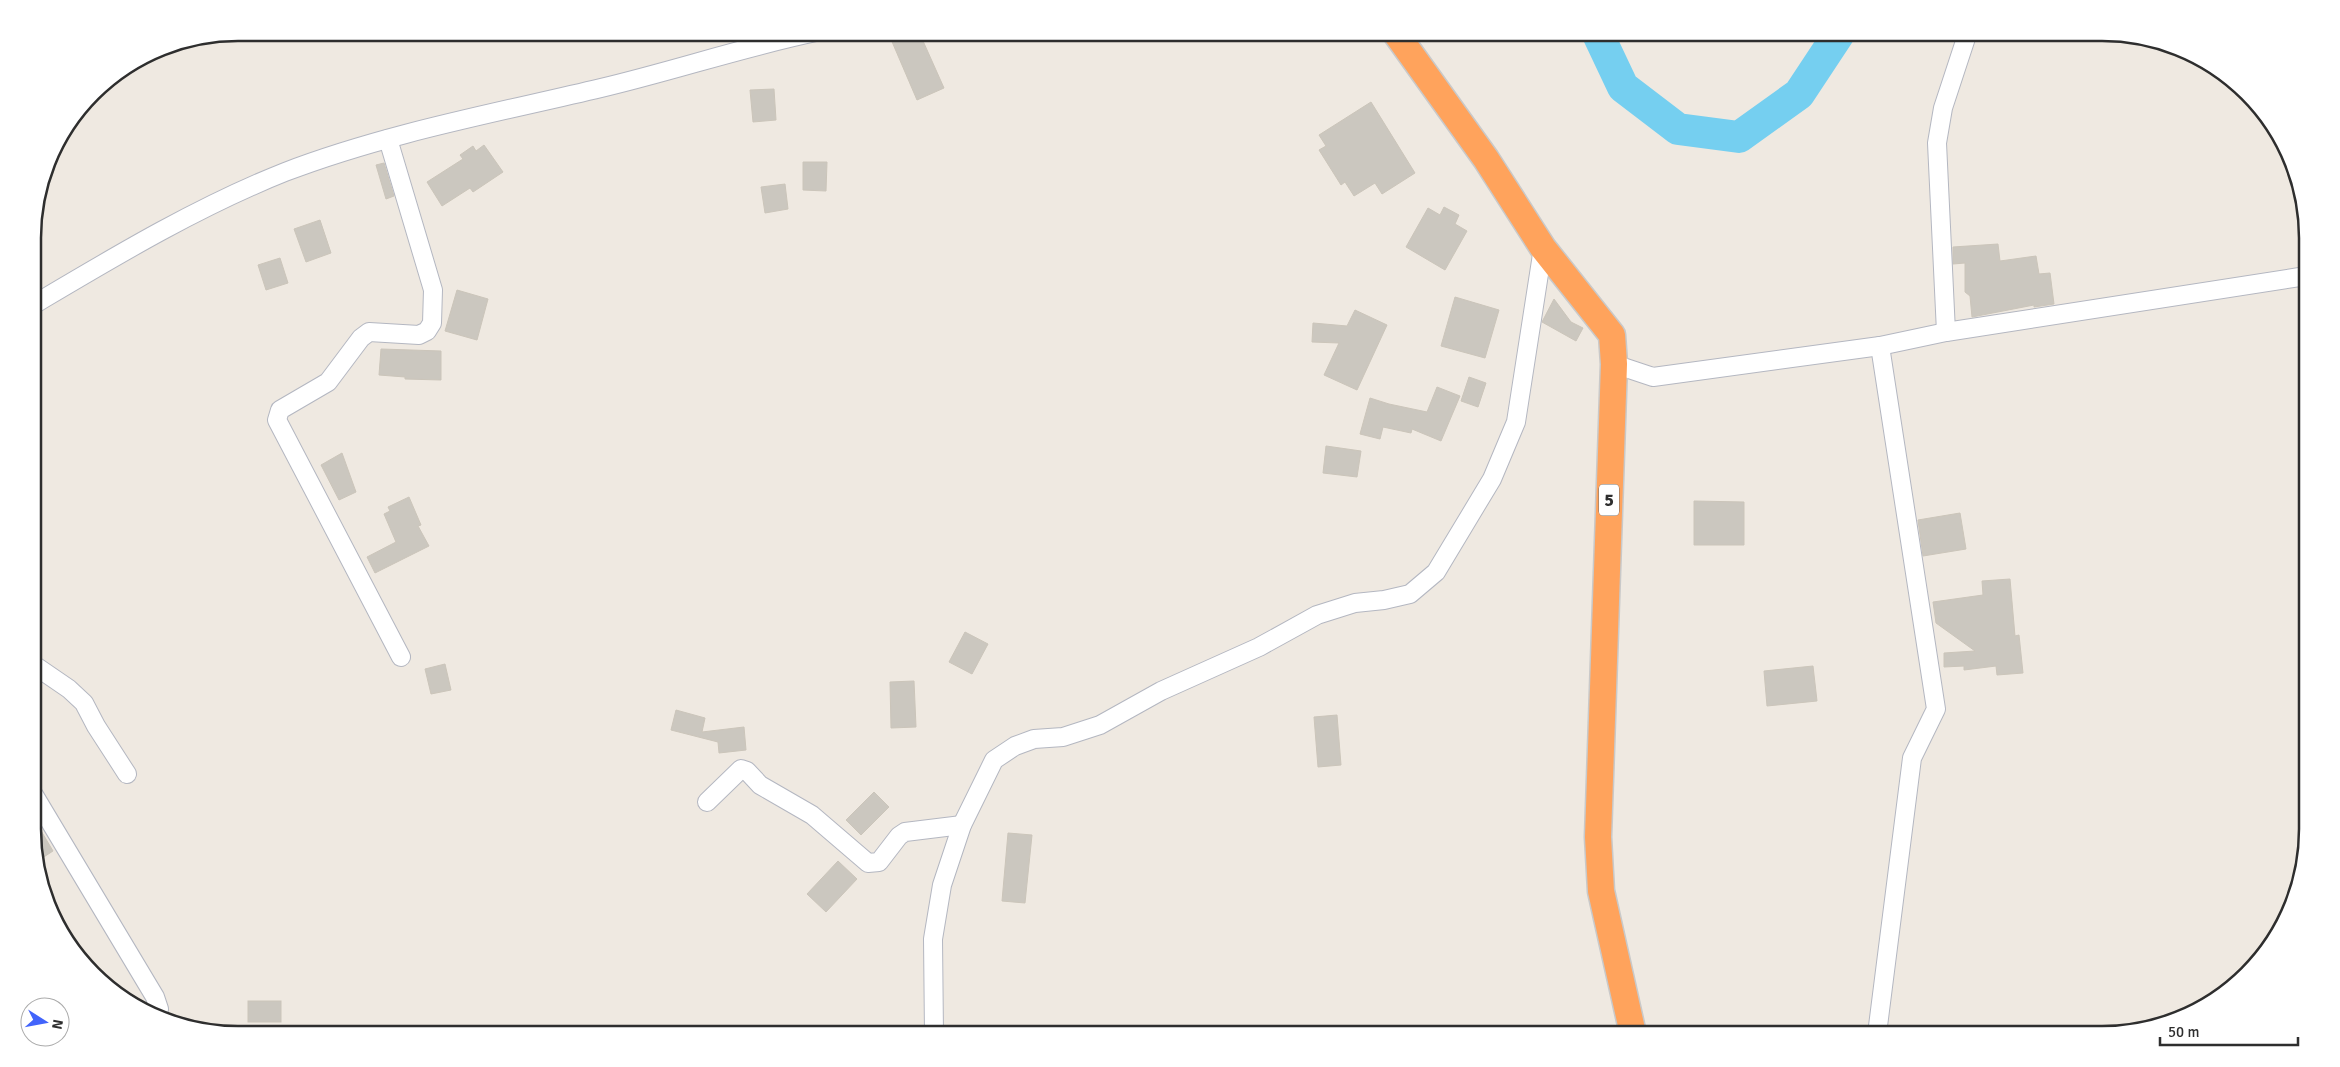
<svg xmlns="http://www.w3.org/2000/svg" width="2340" height="1067" font-family="Signika,sans-serif">
<style>
.lines{fill:none;stroke-linecap:round;stroke-linejoin:round}
.river{stroke:#75cff0;stroke-width:32}
.building{fill:#cbc7bf;stroke:#cbc5ba}
.minor-casing{stroke:#b4b7c1;stroke-width:20}
.highway-casing{stroke:#c9c9c9;stroke-width:29}
.minor{stroke:#fff;stroke-width:18}
.highway{stroke:#ffa35c;stroke-width:26}
.labels{text-anchor:middle;stroke-width:4;stroke-linejoin:round;paint-order:stroke}
.shield{fill:#fff;stroke:#6d6d6d;stroke-width:1}
.shield-label{font-size:18px;font-weight:bold;fill:#2e2e2e}
.rim{fill:none;stroke:#2e2e2e;stroke-width:2.5}
</style>
<rect width="100%" height="100%" fill="#efe9e1"/>
<g class="lines">
<!-- river -->
<polyline class="river" points="1597,32 1623,87 1678,129 1739,137 1799,94 1840,32"/>
</g>
<!-- building -->
<g class="building">
<polygon points="899,32 919,32 944,88 917,100 890,37"/>
<polygon points="774,89 776,120 753,122 750,90"/>
<polygon points="1371,102 1415,173 1382,194 1375,183 1354,196 1345,182 1341,185 1319,150 1326,146 1319,135"/>
<polygon points="484,145 503,172 473,192 470,188 442,206 427,182 463,159 460,155 473,146 476,151"/>
<polygon points="803,162 827,162 826,191 803,190"/>
<polygon points="384,163 394,196 386,199 376,165"/>
<polygon points="785,184 788,209 765,213 761,187"/>
<polygon points="1444,207 1459,215 1455,224 1467,231 1445,270 1406,247 1428,208 1440,215"/>
<polygon points="320,220 331,253 306,262 294,229"/>
<polygon points="1998,244 2000,261 2036,256 2039,274 2050,273 2054,304 2034,307 2034,305 1972,317 1970,296 1965,292 1965,263 1953,264 1953,247"/>
<polygon points="280,258 288,283 266,290 258,265"/>
<polygon points="457,290 488,299 477,340 445,331"/>
<polygon points="1455,297 1499,310 1485,358 1441,346"/>
<polygon points="1554,299 1571,322 1583,328 1576,341 1542,322"/>
<polygon points="1355,310 1387,325 1357,390 1324,375 1339,343 1312,342 1313,323 1347,326"/>
<polygon points="381,349 441,351 441,380 405,379 405,377 379,375"/>
<polygon points="1469,377 1486,383 1478,407 1461,401"/>
<polygon points="1437,387 1460,396 1441,441 1412,429 1411,433 1383,427 1380,439 1360,434 1370,398 1389,404 1427,412"/>
<polygon points="1326,446 1361,451 1357,477 1323,473"/>
<polygon points="342,453 356,492 339,500 321,465"/>
<polygon points="409,497 421,525 418,526 429,546 375,573 367,557 396,542 384,514 390,511 388,507"/>
<polygon points="1694,501 1744,502 1744,545 1694,545"/>
<polygon points="1960,513 1966,549 1923,556 1918,520"/>
<polygon points="2010,579 2015,636 2019,635 2023,673 1997,675 1996,666 1964,670 1964,666 1944,667 1944,653 1975,651 1936,623 1933,602 1983,595 1982,581"/>
<polygon points="965,632 988,644 972,674 949,662"/>
<polygon points="445,664 451,690 431,694 425,669"/>
<polygon points="1813,666 1817,701 1767,706 1764,671"/>
<polygon points="914,681 916,727 891,728 890,682"/>
<polygon points="676,710 705,718 702,732 744,727 746,750 719,753 718,742 671,730"/>
<polygon points="1337,715 1341,765 1318,767 1314,717"/>
<polygon points="874,792 889,807 861,835 846,820"/>
<polygon points="34,819 53,851 36,862 34,856"/>
<polygon points="1008,833 1032,835 1025,903 1002,901"/>
<polygon points="838,861 857,879 826,912 807,894"/>
<rect x="248" y="1001" width="33" height="21"/>
</g>
<g class="lines">
<!-- minor casing -->
<g class="minor-casing">
<g id="minor">
<polyline points="388,139 433,290 432,323 427,331 419,335 369,332 361,338 328,382 280,410 277,420 401,657"/>
<path d="M33,305C114,257 197,207 285,172C387,133 496,113 601,88C673,71 744,47 816,32"/>
<polyline points="1946,332 1937,143 1943,108 1968,32"/>
<polyline points="1614,364 1653,377 1880,346 1946,332 2306,276"/>
<polyline points="34,665 69,689 84,703 96,726 127,774"/>
<polyline points="34,795 155,997 159,1009 157,1017"/>
<polyline points="707,802 741,769 747,771 760,785 812,815 868,863 879,862 899,836 905,832 962,825"/>
<polyline points="934,1034 933,939 942,885 962,825 994,760 1015,746 1034,739 1063,737 1100,725 1161,691 1259,647 1317,615 1355,603 1384,600 1410,594 1436,572 1492,479 1516,422 1543,248"/>
<polyline points="1877,1034 1912,758 1936,709 1880,346"/>
</g>
</g>
<!-- highway casing -->
<g class="highway-casing">
<polyline id="highway" points="1395,32 1486,159 1543,248 1612,335 1614,364 1598,837 1601,891 1633,1034"/>
</g>
<!-- minor -->
<use href="#minor" class="minor"/>
<!-- highway -->
<use href="#highway" class="highway"/>
</g>
<g class="labels">
<!-- shield labels -->
<rect class="shield" x="1599" y="484.5" width="20" height="31" rx="4"/>
<g class="shield-label">
<text x="1609" y="506">5</text>
</g>
</g>
<!-- crop -->
<path d="M0 0H2340V1067H0ZM238 41H2102A197 197 0 0 1 2299 238V829A197 197 0 0 1 2102 1026H238A197 197 0 0 1 41 829V238A197 197 0 0 1 238 41Z" fill="#fff" fill-rule="evenodd"/>
<path class="rim" d="M238 41H2102A197 197 0 0 1 2299 238V829A197 197 0 0 1 2102 1026H238A197 197 0 0 1 41 829V238A197 197 0 0 1 238 41Z"/>
<!-- north arrow -->
<g transform="translate(45 1022) rotate(101)"><circle r="24" fill="#ffffff" stroke="#ababab"/>
<path d="M0-4L9 19L0 12L-9 19Z" fill="#4264fb"/>
<text y="-8" font-size="14" font-weight="bold" text-anchor="middle" fill="#2e2e2e">N</text>
</g>
<!-- scale -->
<path d="M2160 1037v8h138v-8" fill="none" stroke="#2e2e2e" stroke-width="2.5"/>
<text x="2168" y="1037" font-size="15" fill="#2e2e2e" stroke="#ffffff" stroke-width="4" paint-order="stroke">50 m</text>
</svg>
